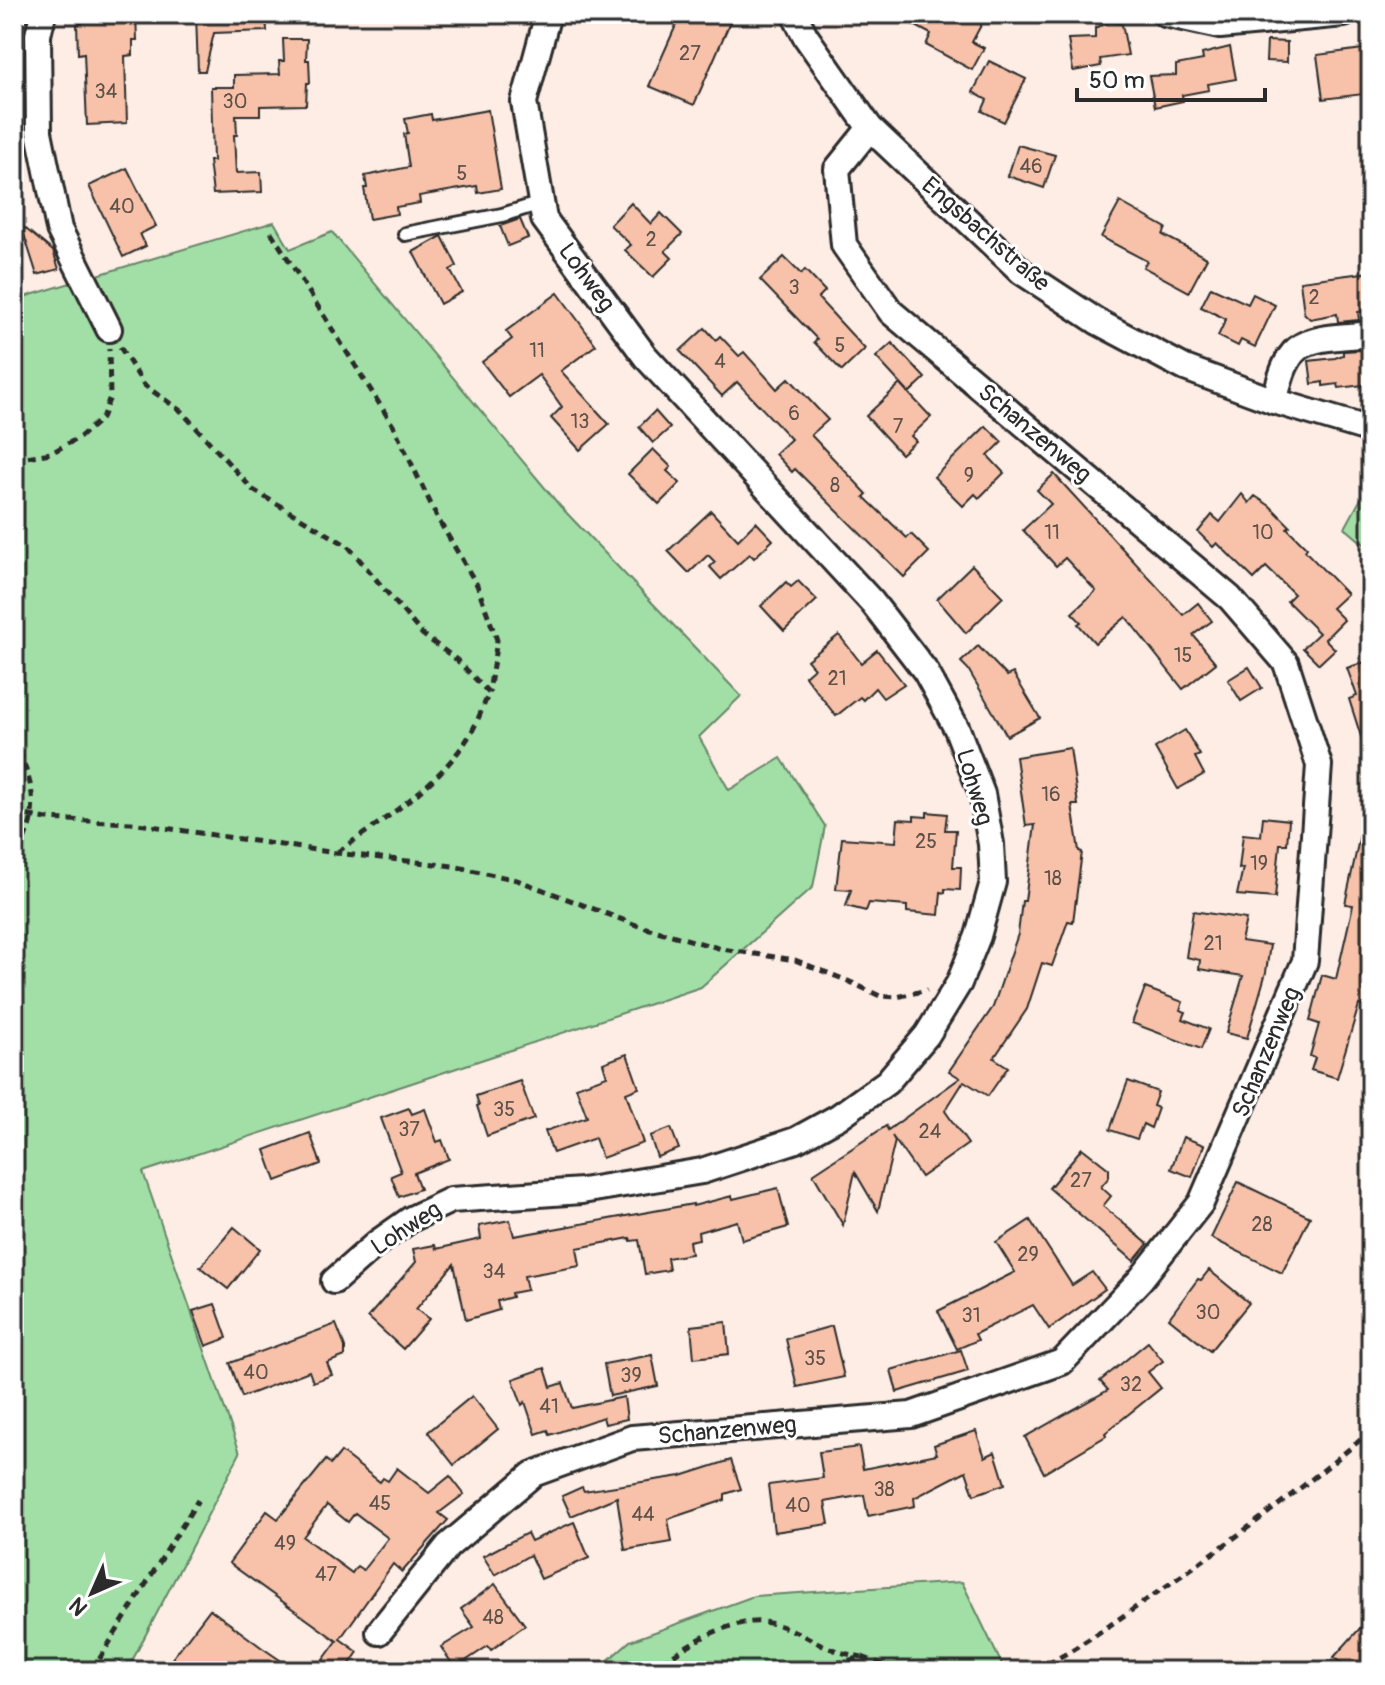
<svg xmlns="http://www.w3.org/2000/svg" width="1385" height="1685" font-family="Pangolin,sans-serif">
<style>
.green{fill:#a2dfa6;stroke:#668568;stroke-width:2}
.building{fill:#f7c2a9;stroke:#2b2b2b;stroke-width:2;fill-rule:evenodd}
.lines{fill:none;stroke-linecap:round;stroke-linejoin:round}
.service-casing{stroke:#2b2b2b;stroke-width:18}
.minor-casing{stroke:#2b2b2b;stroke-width:30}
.path{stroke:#2b2b2b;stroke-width:5;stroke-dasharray:8 6;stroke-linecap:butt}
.service{stroke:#fff;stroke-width:12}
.minor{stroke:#fff;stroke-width:24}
.labels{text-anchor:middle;stroke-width:6;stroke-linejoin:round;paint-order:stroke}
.number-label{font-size:20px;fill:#5e514a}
.street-label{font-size:24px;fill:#2b2b2b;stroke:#fff}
</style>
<rect width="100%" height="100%" fill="#fdede5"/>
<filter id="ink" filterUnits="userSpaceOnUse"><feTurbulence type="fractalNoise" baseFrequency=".0125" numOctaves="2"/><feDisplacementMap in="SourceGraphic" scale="16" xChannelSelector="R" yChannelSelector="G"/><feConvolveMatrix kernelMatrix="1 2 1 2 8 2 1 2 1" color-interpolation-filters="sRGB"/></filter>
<g filter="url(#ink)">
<!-- green -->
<g class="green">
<polygon points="274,222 290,249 332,232 560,506 741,696 699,737 729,790 781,758 825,826 813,887 701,987 143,1172 240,1453 131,1663 142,1671 14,1671 14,300"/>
<polygon points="1371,480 1371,550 1345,528"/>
<polygon points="962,1582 1005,1671 596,1671 630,1641 754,1596"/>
</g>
<!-- building -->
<g class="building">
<polygon points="82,14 136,14 137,40 133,40 133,55 125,56 127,123 87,125 84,53 78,54 77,24 82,24"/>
<polygon points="196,14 266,14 267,31 214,33 205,71 198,71"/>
<polygon points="681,14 717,14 731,20 694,105 649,86"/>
<polygon points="893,14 987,14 972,42 984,48 972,70 926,45 931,34"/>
<polygon points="1110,22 1122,24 1128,55 1100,59 1101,66 1073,71 1068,39 1095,38 1095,28"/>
<polygon points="283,39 307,39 306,60 309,60 310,83 307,83 306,105 260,106 260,115 236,115 237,135 234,135 236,173 261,172 262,192 213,194 209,161 213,161 211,87 234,87 234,75 280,74 279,61 284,61"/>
<polygon points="1267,41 1287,42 1287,62 1266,61"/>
<polygon points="1230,47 1236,79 1208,84 1209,90 1182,95 1183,101 1155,107 1149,76 1176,75 1176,65 1203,60 1202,54"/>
<polygon points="1371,48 1371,76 1362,77 1364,94 1323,99 1317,55"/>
<polygon points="989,61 1026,79 1004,122 982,111 987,100 973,92"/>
<polygon points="488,110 501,189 478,193 477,186 419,196 420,203 396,207 397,214 369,219 364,188 367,188 365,176 409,167 404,134 408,133 405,119 431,114 432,120"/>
<polygon points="1018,145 1055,155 1044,188 1008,176"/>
<polygon points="127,168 156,226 140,234 146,246 123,257 89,186"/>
<polygon points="1120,202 1166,228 1163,235 1207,258 1189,292 1143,267 1147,261 1101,237"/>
<polygon points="631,203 651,224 661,213 682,234 665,251 672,258 653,277 625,250 631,245 610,225"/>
<polygon points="520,219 528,238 508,246 500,226"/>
<polygon points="21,225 53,251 59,269 37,275"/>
<polygon points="442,236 457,266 450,270 462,292 440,304 413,252"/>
<polygon points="784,257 801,274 805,270 825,291 818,298 865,349 842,371 814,342 817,339 760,280"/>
<polygon points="1371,272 1371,310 1358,312 1359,320 1338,322 1337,314 1310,319 1304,313 1300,281"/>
<polygon points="1211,287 1248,304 1253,294 1275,305 1255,347 1241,340 1238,346 1218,336 1226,319 1201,307"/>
<polygon points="558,293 596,345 561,371 609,424 580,450 551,418 562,407 539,375 509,397 482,362 512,339 506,331"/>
<polygon points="705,328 716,340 720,336 739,356 744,352 777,389 789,378 828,420 811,435 867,494 864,497 907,538 911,534 929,552 904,577 795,469 792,472 775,454 791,439 737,382 722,396 680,351"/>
<polygon points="892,343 925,378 909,393 876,357"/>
<polygon points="1362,350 1362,353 1369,352 1371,384 1339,388 1338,384 1323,386 1323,382 1312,384 1309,361 1335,358 1343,355 1343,351"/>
<polygon points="900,384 931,417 911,436 916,441 901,454 866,416"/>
<polygon points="655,411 670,428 653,443 639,427"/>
<polygon points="986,426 1002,442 988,456 1004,473 979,498 975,494 963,506 934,477"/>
<polygon points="653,449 671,467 667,471 680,483 659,504 628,474"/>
<polygon points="1054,474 1183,615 1198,603 1212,621 1193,635 1216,663 1183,689 1126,617 1095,643 1078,624 1081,622 1072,613 1096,591 1065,558 1056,566 1023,530 1051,504 1037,490"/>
<polygon points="1242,494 1249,503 1255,496 1270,506 1290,526 1287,528 1307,548 1305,551 1347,594 1332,608 1344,620 1325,639 1335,649 1319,664 1303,648 1319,633 1287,601 1294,594 1266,567 1254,579 1217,543 1213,547 1198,532 1212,515 1220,522"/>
<polygon points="711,511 738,540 756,522 773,540 754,558 750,554 721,579 710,567 715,562 708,555 689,573 668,551"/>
<polygon points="972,565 1003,597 966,633 937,599"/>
<polygon points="798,581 817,600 784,631 761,606 786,582 791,587"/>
<polygon points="839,635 861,663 877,650 904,684 883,698 875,688 863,700 860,697 836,716 805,676 814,668 807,660"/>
<polygon points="978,646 1007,676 1013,673 1040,718 1007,736 968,669 961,662"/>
<polygon points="1371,660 1371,754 1367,755 1349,699 1357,696 1347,668"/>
<polygon points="1249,667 1262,688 1241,701 1228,680"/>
<polygon points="1185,730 1200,755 1195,757 1204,774 1178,789 1155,748"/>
<polygon points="1070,748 1078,805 1072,805 1079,851 1082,852 1073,922 1068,921 1052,966 1042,963 1027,1009 994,1058 1008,1067 988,1096 964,1081 945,1111 968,1144 921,1177 892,1136 895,1141 878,1211 855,1172 843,1225 813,1174 886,1126 888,1130 960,1078 949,1071 993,1007 1018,934 1022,901 1025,901 1035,825 1026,826 1016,757"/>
<polygon points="927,812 947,814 945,830 956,830 953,867 961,867 960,890 945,889 945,893 941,892 939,915 907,912 907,906 869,903 866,911 846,906 851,890 836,889 842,838 896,842 898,819 914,820 914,816 927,817"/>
<polygon points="1263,817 1289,820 1287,844 1280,844 1275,898 1237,895 1243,868 1239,869 1243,834 1261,836"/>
<polygon points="1362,825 1371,826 1371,1007 1359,1005 1337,1078 1311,1070 1315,1058 1310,1056 1319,1024 1310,1021 1322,975 1336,979 1353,905 1345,904"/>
<polygon points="1193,911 1246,919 1241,941 1270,945 1266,972 1247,1038 1226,1033 1243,976 1199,969 1200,960 1186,957"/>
<polygon points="1145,988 1183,1002 1180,1010 1186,1012 1183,1019 1209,1029 1201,1049 1132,1023"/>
<polygon points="627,1054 639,1088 626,1093 643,1143 602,1158 595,1138 553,1153 545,1131 587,1117 576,1087 607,1076 603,1063"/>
<polygon points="520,1081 534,1119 487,1136 477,1106 479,1105 476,1096"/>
<polygon points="1128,1081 1158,1092 1153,1106 1158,1108 1151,1128 1143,1124 1137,1139 1110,1130"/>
<polygon points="409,1108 412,1114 425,1109 437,1142 442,1140 449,1159 414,1173 420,1189 399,1197 391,1176 401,1172 381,1118"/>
<polygon points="671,1128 679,1149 657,1157 650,1136"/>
<polygon points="310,1133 321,1164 276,1181 265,1150"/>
<polygon points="1183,1137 1204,1145 1192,1177 1171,1169"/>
<polygon points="1082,1148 1109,1169 1109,1177 1101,1187 1111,1196 1103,1206 1148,1244 1134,1261 1049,1188"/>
<polygon points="1238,1182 1310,1217 1282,1273 1211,1238"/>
<polygon points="778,1188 788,1227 742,1240 737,1221 698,1232 699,1239 689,1241 691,1254 667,1258 669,1270 645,1274 639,1240 631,1241 630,1238 577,1248 580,1266 524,1276 527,1290 511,1293 512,1297 497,1301 499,1310 466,1320 454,1264 416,1309 429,1319 403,1349 368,1317 416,1262 413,1249 435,1245 436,1249 481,1239 479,1226 510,1220 514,1236 693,1204 693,1206 732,1196 733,1199"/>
<polygon points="1030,1220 1072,1285 1092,1272 1105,1289 1049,1329 1033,1305 975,1334 978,1340 957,1349 938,1311 1015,1272 996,1242"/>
<polygon points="234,1227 260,1249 228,1289 200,1267"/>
<polygon points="1209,1270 1249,1303 1210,1351 1169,1318 1198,1279 1201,1280"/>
<polygon points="215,1304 227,1338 206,1346 193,1311"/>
<polygon points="726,1322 729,1354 694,1358 691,1326"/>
<polygon points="336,1324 345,1347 345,1356 327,1363 332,1375 313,1382 309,1371 242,1397 230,1363"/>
<polygon points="832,1326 844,1377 797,1387 786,1339"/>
<polygon points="1148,1342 1163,1361 1148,1372 1161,1388 1105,1433 1106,1436 1044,1473 1025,1437 1108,1390 1100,1381"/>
<polygon points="961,1350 968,1371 897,1392 891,1370"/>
<polygon points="652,1355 658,1386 610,1396 604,1364"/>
<polygon points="545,1368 551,1387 563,1383 572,1408 624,1397 627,1419 605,1424 603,1417 550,1435 548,1430 536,1434 525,1402 522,1405 513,1379"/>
<polygon points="472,1396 498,1429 454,1465 428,1432"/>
<polygon points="976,1431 985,1457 995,1452 1005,1484 974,1495 966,1471 914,1498 915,1506 868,1516 864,1495 825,1502 829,1524 774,1532 768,1485 823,1478 819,1452 859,1447 863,1469 937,1454 934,1445"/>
<path d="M341,1452L380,1482L383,1478L388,1481L397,1468L429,1493L450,1476L464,1494L439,1513L448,1520L402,1572L393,1564L340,1639L358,1652L345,1671H315L337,1641L229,1563L267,1511L278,1519L326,1460L331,1464ZM327,1505L348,1522L355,1513L388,1538L363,1570L357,1566L352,1573L303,1537Z"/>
<polygon points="731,1460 741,1489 725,1494 725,1500 668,1519 672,1542 625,1550 617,1497 571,1516 562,1496 582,1487 584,1491 681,1476"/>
<polygon points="574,1522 589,1558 541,1579 530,1555 495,1575 483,1556 527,1533 531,1541"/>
<polygon points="495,1584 525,1625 491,1650 488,1646 455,1668 441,1647 474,1627 461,1609"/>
<polygon points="210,1609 261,1647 296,1671 186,1671 171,1660"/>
<polygon points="1371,1616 1371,1657 1358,1671 1350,1671 1334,1657"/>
</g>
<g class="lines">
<!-- service casing -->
<g class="service-casing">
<polyline id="service" points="405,234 502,215 541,203"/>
</g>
<!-- minor casing -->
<g class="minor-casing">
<g id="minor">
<polyline points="43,14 38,35 39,132 59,229 109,329"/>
<polyline points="794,14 806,37 870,128 1022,272 1098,322 1185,368 1274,401 1371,430"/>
<polyline points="1165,14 1220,26 1344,14"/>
<path d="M1274,401C1279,385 1283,361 1297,349C1314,335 1350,337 1371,334"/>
<polyline points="334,1281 377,1243 411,1219 451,1200 582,1191 702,1171 796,1140 838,1117 887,1082 927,1035 959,983 978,936 993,882 991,844 982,794 957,729 926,672 872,602 645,356 544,219 524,102 548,14"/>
<polyline points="379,1632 448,1546 533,1474 632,1438 911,1415 1062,1362 1140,1280 1201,1203 1305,961 1319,765 1286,663 1230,598 891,312 844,245 837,169 870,128"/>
</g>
</g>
<!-- path -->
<g class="path">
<polyline points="271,232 394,427 438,519 477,585 497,640 489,692"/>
<path d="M120,347L144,385L181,411L253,490L348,546L422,634L457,660L489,693C483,706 478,721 471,733C440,785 384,819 336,853"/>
<polyline points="14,459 51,453 80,437 102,418 110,397 109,349"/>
<path d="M14,738C33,786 44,811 14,858"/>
<polyline points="14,813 47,819 131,823 336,853 453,866 517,880 639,926 722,949 795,960 848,981 880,996 897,997 927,990"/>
<polyline points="92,1671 198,1500"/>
<path d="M651,1671C679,1649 731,1615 769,1623C792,1627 810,1640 832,1649C841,1653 852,1655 862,1657"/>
<polyline points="808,1671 862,1657 901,1671"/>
<path d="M1035,1671C1077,1649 1116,1621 1155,1594C1229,1543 1302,1489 1371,1431"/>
</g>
<!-- service -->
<use href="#service" class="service"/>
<!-- minor -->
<use href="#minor" class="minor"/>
</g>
</g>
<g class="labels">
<!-- number labels -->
<g class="number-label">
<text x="690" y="60">27</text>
<text x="106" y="98">34</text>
<text x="235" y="108">30</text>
<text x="1031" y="173">46</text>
<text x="462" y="180">5</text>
<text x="122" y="213">40</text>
<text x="651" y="246">2</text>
<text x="794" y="294">3</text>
<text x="1314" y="304">2</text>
<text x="840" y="352">5</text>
<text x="537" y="357">11</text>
<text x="720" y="368">4</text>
<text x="794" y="420">6</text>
<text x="580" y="428">13</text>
<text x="898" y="433">7</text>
<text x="969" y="482">9</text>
<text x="835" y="492">8</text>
<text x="1052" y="539">11</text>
<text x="1263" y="539">10</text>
<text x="1183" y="662">15</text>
<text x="837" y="685">21</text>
<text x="1051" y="801">16</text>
<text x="926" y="848">25</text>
<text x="1259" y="870">19</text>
<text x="1053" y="885">18</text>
<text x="1213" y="950">21</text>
<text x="504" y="1116">35</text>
<text x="409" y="1136">37</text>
<text x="930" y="1138">24</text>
<text x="1081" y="1187">27</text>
<text x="1262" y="1231">28</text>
<text x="1028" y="1261">29</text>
<text x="494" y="1278">34</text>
<text x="1208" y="1319">30</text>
<text x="971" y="1322">31</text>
<text x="815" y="1365">35</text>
<text x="256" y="1379">40</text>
<text x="631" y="1382">39</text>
<text x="1131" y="1391">32</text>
<text x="549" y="1413">41</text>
<text x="884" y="1496">38</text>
<text x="380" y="1510">45</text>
<text x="798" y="1512">40</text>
<text x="643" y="1521">44</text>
<text x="285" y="1550">49</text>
<text x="326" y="1581">47</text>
<text x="493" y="1624">48</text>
</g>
<!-- street labels -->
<g class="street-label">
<text transform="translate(986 234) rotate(41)" y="8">Engsbachstraße</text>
<text transform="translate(587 277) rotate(54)" y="8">Lohweg</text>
<text transform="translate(1035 433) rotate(40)" y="8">Schanzenweg</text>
<text transform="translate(975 787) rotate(74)" y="8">Lohweg</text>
<text transform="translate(1266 1052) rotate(-67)" y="8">Schanzenweg</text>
<text transform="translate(406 1228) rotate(-33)" y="8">Lohweg</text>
<text transform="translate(727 1430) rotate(-5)" y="8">Schanzenweg</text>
</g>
</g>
<!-- margin -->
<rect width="1385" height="1685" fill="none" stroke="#fff" stroke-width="48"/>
<rect x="24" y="24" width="1337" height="1637" fill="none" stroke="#2b2b2b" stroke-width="3" filter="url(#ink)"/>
<!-- north arrow -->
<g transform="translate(92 1593) rotate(225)" stroke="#ffffff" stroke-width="6" paint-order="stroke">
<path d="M0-6L14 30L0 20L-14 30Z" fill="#2b2b2b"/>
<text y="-12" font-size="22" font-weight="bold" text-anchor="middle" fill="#2b2b2b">N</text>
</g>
<!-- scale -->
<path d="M1077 88v12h188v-12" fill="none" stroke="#2b2b2b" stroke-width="4"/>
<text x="1089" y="88" font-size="24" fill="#2b2b2b" stroke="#ffffff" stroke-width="6" paint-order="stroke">50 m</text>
</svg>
